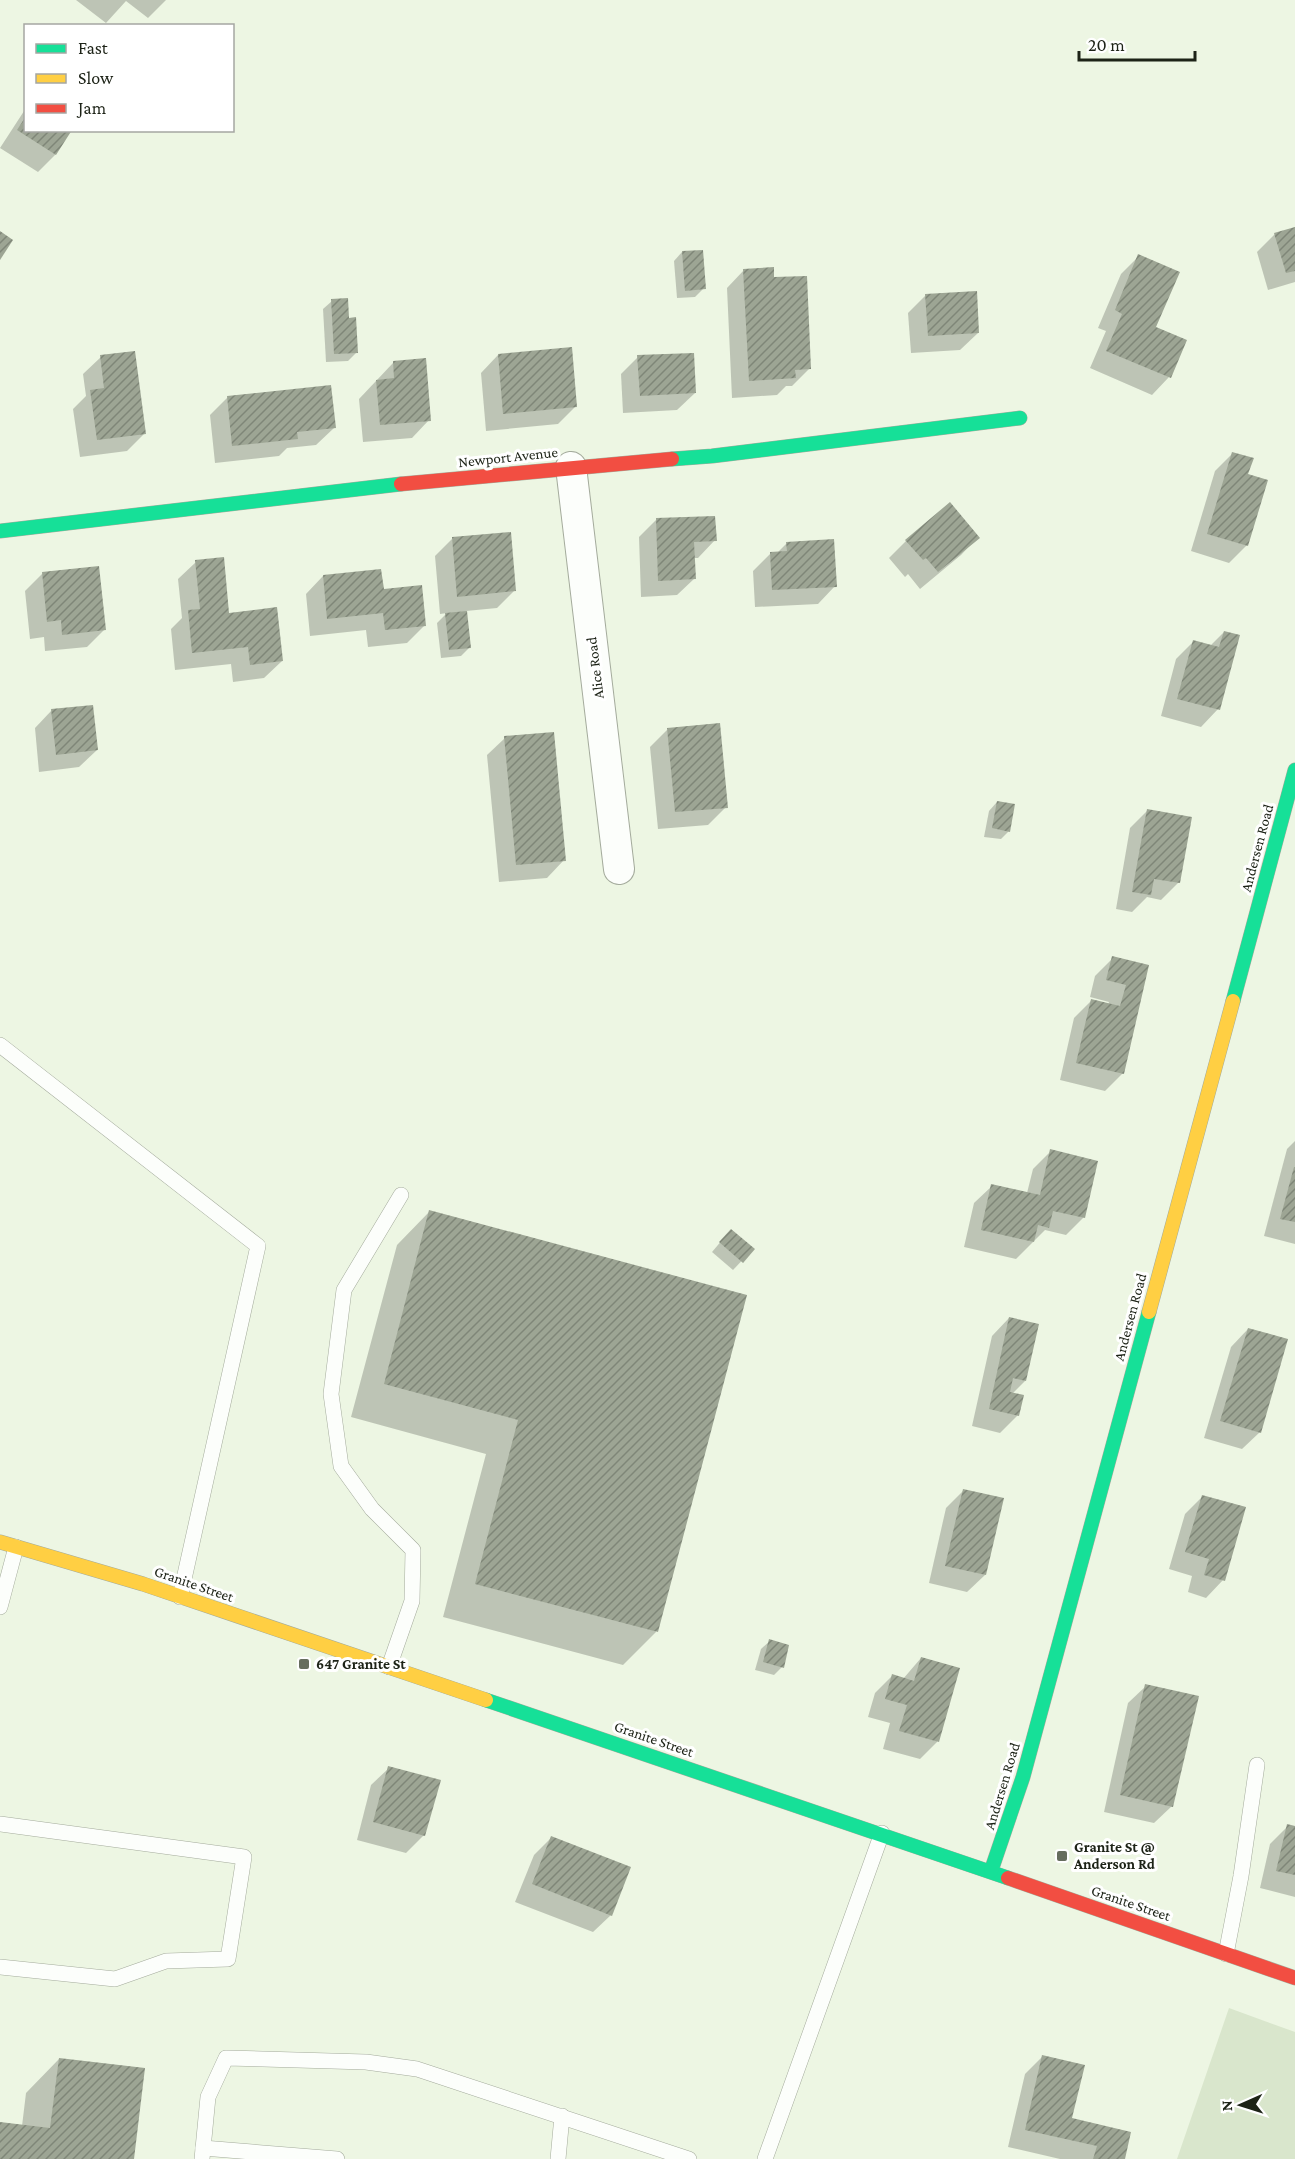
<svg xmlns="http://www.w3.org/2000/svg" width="1295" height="2159" font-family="'Crimson Pro',serif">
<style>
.park{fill:#d9e6cc}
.shadow{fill:#0003}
.building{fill:url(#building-hatch)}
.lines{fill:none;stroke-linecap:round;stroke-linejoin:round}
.lane-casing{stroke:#a4ab9c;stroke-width:16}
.street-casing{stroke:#a4ab9c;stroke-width:32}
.fast-casing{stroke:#a4ab9c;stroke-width:15}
.slow-casing{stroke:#a4ab9c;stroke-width:15}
.jam-casing{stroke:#a4ab9c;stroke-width:15}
.lane{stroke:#fcfefb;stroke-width:15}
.street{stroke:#fcfefb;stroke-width:30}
.fast{stroke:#16e098;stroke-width:14}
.slow{stroke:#ffcf43;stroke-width:14}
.jam{stroke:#f24e42;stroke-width:14}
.poi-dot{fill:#666d5e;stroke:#fff;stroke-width:2}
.labels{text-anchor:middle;stroke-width:6;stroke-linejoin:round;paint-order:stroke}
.street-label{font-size:15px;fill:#1d2317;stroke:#fff}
.poi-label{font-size:15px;font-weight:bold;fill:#1d2317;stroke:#fff;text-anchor:start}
</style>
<defs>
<pattern id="building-hatch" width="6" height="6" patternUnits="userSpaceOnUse" patternTransform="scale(1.5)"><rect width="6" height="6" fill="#9da594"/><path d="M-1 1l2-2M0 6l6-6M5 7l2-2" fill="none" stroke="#7f8678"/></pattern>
</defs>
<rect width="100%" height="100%" fill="#edf6e3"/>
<!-- park -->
<polygon class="park" points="1229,2008 1295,2032 1295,2159 1177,2159"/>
<!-- shadow -->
<g class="shadow">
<polygon points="76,0 166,0 148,18 126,1 106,23"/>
<polygon points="26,108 26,130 70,130 55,155 38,172 0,148"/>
<polygon points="1295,229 1295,282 1268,290 1257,252 1275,234"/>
<polygon points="682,252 704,288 695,297 677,298 674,261"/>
<polygon points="1139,256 1154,327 1169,377 1152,395 1090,368 1106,331 1098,328 1121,274"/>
<polygon points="744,270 773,279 810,368 792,386 786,386 777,395 732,398 727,288"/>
<polygon points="926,295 978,333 960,350 911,353 908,313"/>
<polygon points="332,301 348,319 357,352 348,361 326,362 323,309"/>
<polygon points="498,355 575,407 558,424 486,431 481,373"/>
<polygon points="101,357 145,433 127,451 80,457 73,409 86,396 83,374"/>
<polygon points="638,357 695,393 677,410 623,413 621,374"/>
<polygon points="393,363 429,420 412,438 363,442 359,399"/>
<polygon points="228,397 334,428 316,445 287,448 279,456 215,463 210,415"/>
<polygon points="1233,453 1246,475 1247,545 1229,563 1191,551 1215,471"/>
<polygon points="656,520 715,540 698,558 694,558 695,578 677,595 641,597 639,537"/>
<polygon points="978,537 961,555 920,589 908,574 905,577 889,558 906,541"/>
<polygon points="452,539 514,591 497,608 466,611 469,648 461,656 441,658 437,623 447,613 440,614 435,556"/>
<polygon points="787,543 835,586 818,604 755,607 753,571 771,553 777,553"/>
<polygon points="196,562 228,614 282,661 264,678 233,682 231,664 175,670 171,629 182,618 178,579"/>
<polygon points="43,573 104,630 87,647 45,651 44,637 30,639 25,591"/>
<polygon points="323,576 382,591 425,625 407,643 368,647 366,630 310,636 306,594"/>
<polygon points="1224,632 1218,709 1201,727 1161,716 1176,659 1194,641 1210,646"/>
<polygon points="52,710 97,750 79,767 39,772 35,728"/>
<polygon points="668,729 726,807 708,825 658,829 650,747"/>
<polygon points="505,738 564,860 547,878 499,882 487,755"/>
<polygon points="997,802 1009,831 1001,839 984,837 989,811"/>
<polygon points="1148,810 1179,882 1161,900 1147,897 1132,912 1116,909 1130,828"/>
<polygon points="1113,958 1147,966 1123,1073 1105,1091 1060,1080 1074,1018 1091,1001 1108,1005 1109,1002 1090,997 1095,976"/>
<polygon points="1295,1141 1295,1244 1264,1236 1287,1149"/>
<polygon points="1051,1151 1084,1217 1066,1235 1045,1230 1016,1259 964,1247 974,1203 992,1186 1027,1193 1033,1169"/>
<polygon points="430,1211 656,1632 623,1665 443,1617 486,1454 351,1417 397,1245"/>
<polygon points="723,1239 752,1250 733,1270 712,1252"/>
<polygon points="1009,1318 1025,1381 1012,1394 1018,1415 1000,1433 972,1426 992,1336"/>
<polygon points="1248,1329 1260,1432 1242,1449 1204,1438 1231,1347"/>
<polygon points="964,1490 985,1575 967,1592 929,1583 946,1508"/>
<polygon points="1203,1496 1223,1580 1206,1598 1188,1592 1192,1576 1169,1569 1185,1514"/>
<polygon points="770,1641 782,1667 774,1675 755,1670 761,1649"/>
<polygon points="921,1658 958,1669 937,1742 920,1759 883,1749 890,1723 868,1717 875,1693 892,1676 903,1679"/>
<polygon points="1146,1686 1172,1806 1154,1823 1104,1812 1128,1703"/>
<polygon points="389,1768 424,1835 406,1853 357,1840 371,1785"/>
<polygon points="1288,1826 1295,1828 1295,1897 1260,1888 1270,1844"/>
<polygon points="551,1838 611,1915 593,1932 515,1902 534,1855"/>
<polygon points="1042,2057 1070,2119 1123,2159 1060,2159 1008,2147 1025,2074"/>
<polygon points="59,2059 133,2159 0,2159 0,2124 22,2126 26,2093"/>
</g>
<!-- building -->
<g class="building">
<polygon points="26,116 26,130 72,130 56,155 17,130"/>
<polygon points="1295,227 1295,271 1286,273 1274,233"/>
<polygon points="0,231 13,240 0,260"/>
<polygon points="703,250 706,289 685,291 682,251"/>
<polygon points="1138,254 1180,272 1156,327 1187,340 1171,378 1106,351 1122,314 1115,310"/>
<polygon points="774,267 774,277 807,276 811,369 795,370 796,378 749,381 743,269"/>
<polygon points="977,291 979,333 928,336 925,294"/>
<polygon points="348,298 349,318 356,317 358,353 334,354 331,299"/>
<polygon points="572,347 577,407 503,414 498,354"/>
<polygon points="135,351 146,434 97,440 90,390 104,388 100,355"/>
<polygon points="694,353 696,393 640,396 637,355"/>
<polygon points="426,358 431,421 380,425 376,380 394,378 393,361"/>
<polygon points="331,385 336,428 297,432 298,439 232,446 227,396"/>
<polygon points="1232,452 1254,458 1248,474 1268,480 1248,546 1207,534"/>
<polygon points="950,502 980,538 938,572 926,558 923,560 905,540"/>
<polygon points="715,516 717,541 694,542 696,579 658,581 656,518"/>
<polygon points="511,532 516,591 457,597 452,537"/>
<polygon points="834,539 837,587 772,590 770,552 787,551 786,542"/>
<polygon points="224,557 229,613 277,607 283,661 250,665 248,647 192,653 188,610 200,609 195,560"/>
<polygon points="99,566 106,630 62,635 61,620 47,622 42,572"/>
<polygon points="381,569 384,589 422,585 426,626 385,630 383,613 327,619 323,575"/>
<polygon points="467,611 471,648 449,650 445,613"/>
<polygon points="1224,631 1240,635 1220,710 1177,699 1193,640 1219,647"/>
<polygon points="93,705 98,750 56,755 51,709"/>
<polygon points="720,723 728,808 675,812 667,728"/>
<polygon points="554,732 566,861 516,865 504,736"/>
<polygon points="997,801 1015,804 1010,832 992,828"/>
<polygon points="1147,809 1192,817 1180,883 1154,879 1151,895 1132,892"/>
<polygon points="1112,956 1149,965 1124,1074 1076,1063 1091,999 1120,1006 1126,985 1106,980"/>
<polygon points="1050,1149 1098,1161 1085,1218 1053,1211 1049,1228 1038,1225 1034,1242 981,1230 991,1184 1040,1195"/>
<polygon points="1294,1167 1295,1167 1295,1222 1280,1219"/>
<polygon points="429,1210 747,1295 658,1632 475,1584 518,1420 384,1384"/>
<polygon points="731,1229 755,1249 743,1263 719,1242"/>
<polygon points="1009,1317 1039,1324 1026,1381 1013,1378 1010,1392 1024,1395 1019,1416 989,1409"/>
<polygon points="1248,1328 1288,1339 1261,1433 1220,1421"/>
<polygon points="963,1489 1004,1498 986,1575 945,1566"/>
<polygon points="1202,1495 1246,1507 1225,1581 1204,1575 1209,1559 1185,1552"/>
<polygon points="769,1639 789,1645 784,1668 763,1662"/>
<polygon points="921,1657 960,1668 939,1742 899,1731 907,1705 885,1699 892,1674 914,1681"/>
<polygon points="1145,1684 1199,1696 1173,1807 1120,1795"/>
<polygon points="388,1766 441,1780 425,1836 373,1822"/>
<polygon points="1287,1824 1295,1826 1295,1875 1276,1871"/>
<polygon points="551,1836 631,1867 612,1916 532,1884"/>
<polygon points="1042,2055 1085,2065 1072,2118 1131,2132 1125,2159 1093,2159 1097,2146 1025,2130"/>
<polygon points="59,2058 145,2068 134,2159 0,2159 0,2122 50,2128"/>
</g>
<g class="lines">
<!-- lane casing -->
<g class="lane-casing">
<g id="lane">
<polyline points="0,1045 258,1246 180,1597"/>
<polyline points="0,1607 16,1547"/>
<polyline points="389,1667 412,1601 413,1550 372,1509 341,1466 331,1394 344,1290 401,1195"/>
<polyline points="0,1824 244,1857 228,1959 166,1961 115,1979 0,1967"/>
<polyline points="1226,1954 1241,1876 1257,1765"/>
<polyline points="203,2148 337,2159"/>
<polyline points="202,2159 208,2097 226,2058 366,2062 417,2069 689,2159"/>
<polyline points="558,2159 562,2116"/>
<polyline points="765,2159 882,1833"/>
</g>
</g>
<!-- street casing -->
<g class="street-casing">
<polyline id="street" points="571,467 619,869"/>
</g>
<!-- fast casing -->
<g class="fast-casing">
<g id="fast">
<polyline points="672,459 712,456 1020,418"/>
<polyline points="0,531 401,484"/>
<polyline points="1233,1001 1295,770"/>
<polyline points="486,1700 1008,1878"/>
<polyline points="991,1871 1023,1777 1149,1312"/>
</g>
</g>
<!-- slow casing -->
<g class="slow-casing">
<g id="slow">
<polyline points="1149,1312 1233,1001"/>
<polyline points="0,1542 143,1584 486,1700"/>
</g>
</g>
<!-- jam casing -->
<g class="jam-casing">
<g id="jam">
<polyline points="401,484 672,459"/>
<polyline points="1008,1878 1295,1978"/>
</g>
</g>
<!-- lane -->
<use href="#lane" class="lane"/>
<!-- street -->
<use href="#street" class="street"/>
<!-- fast -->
<use href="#fast" class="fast"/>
<!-- slow -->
<use href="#slow" class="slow"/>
<!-- jam -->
<use href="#jam" class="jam"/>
</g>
<!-- markers -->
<g class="poi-dot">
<rect x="298" y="1658" width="12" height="12" rx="3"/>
<rect x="1056" y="1850" width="12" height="12" rx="3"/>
</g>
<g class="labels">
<!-- street labels -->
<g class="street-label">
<text transform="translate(508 457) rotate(-6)" y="5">Newport Avenue</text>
<text transform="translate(595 668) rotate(-97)" y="5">Alice Road</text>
<text transform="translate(1257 848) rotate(-75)" y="5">Andersen Road</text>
<text transform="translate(1130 1317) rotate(-75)" y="5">Andersen Road</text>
<text transform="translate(194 1584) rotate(19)" y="5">Granite Street</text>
<text transform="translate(654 1739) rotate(19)" y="5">Granite Street</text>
<text transform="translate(1002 1786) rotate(-73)" y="5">Andersen Road</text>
<text transform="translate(1131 1903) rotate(19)" y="5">Granite Street</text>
</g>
<!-- poi labels -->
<g class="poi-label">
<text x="316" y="1669">647 Granite St</text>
<text x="1074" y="1852">Granite St @<tspan x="1074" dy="17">Anderson Rd</tspan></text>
</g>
</g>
<!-- legend -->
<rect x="24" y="24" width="210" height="108" fill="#ffffff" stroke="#a5a7a2" stroke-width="1.5"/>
<rect x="36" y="44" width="30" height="9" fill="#16e098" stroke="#a5a7a2" stroke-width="1.5"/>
<text x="78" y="54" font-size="18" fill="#1d2317">Fast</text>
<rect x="36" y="74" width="30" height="9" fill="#ffcf43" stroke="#a5a7a2" stroke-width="1.5"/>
<text x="78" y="84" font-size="18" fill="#1d2317">Slow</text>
<rect x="36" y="104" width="30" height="9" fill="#f24e42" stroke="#a5a7a2" stroke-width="1.5"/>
<text x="78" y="114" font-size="18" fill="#1d2317">Jam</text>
<!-- north arrow -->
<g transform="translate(1241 2105) rotate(267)" stroke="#ffffff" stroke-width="4.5" paint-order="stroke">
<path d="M0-4.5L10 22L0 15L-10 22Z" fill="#1d2317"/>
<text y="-9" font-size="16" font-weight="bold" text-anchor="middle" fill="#1d2317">N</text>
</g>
<!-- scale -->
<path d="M1079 51v9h116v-9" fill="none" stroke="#1d2317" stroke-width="3"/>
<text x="1088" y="51" font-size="18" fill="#1d2317" stroke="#ffffff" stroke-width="4.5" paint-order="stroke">20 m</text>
</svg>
